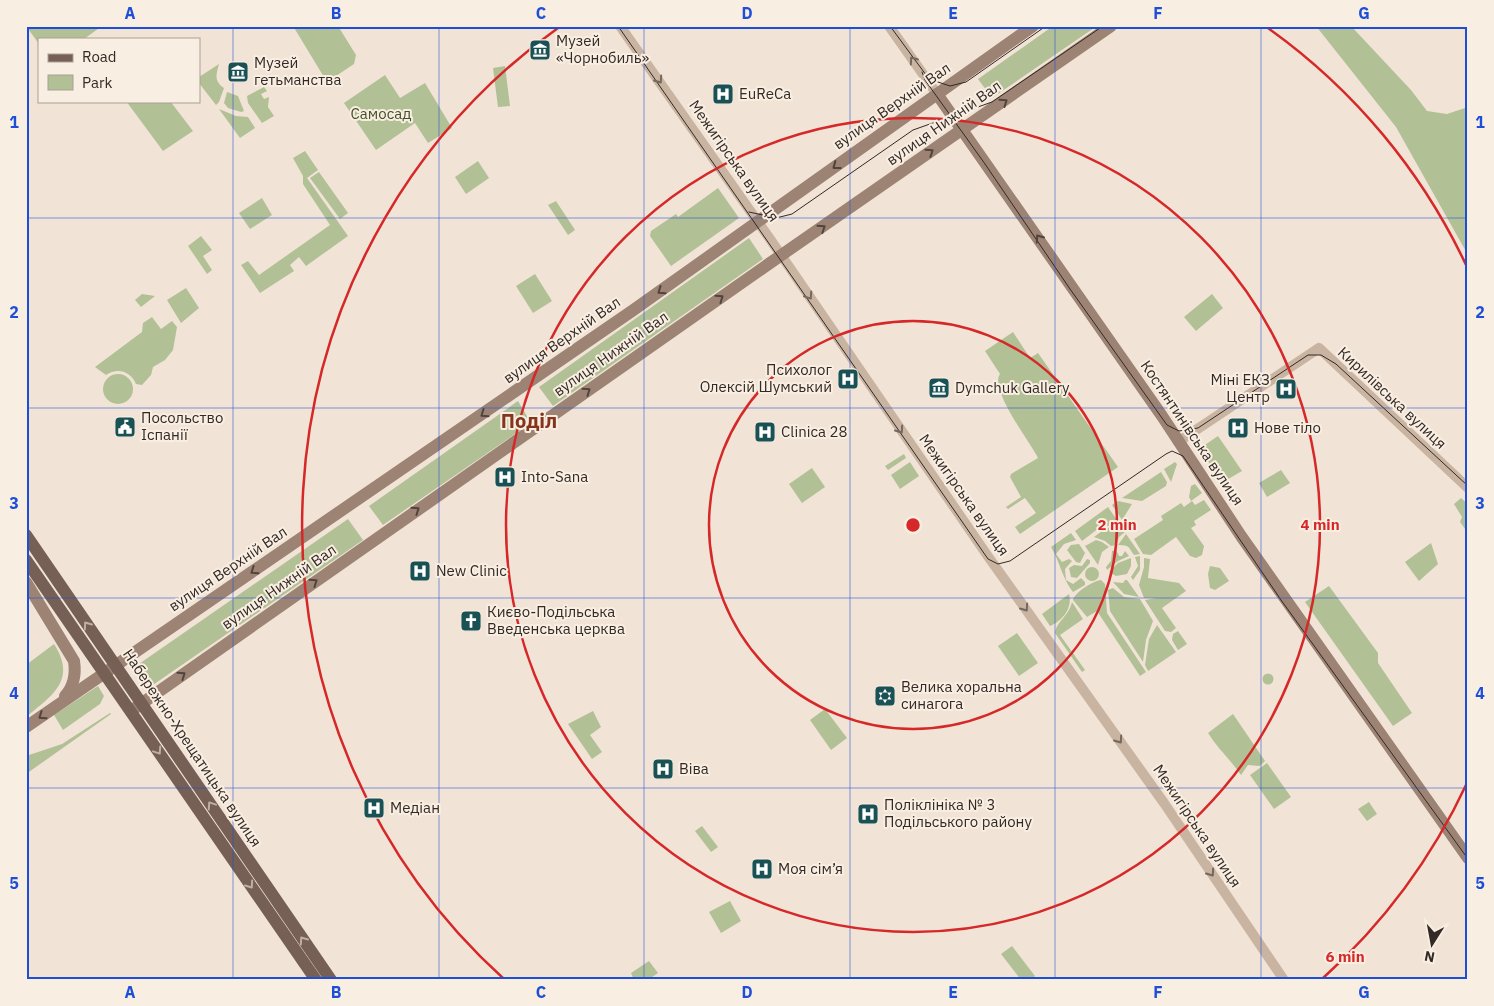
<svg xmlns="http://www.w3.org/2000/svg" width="1494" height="1006" font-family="'IBM Plex Sans',sans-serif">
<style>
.green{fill:#b2c096}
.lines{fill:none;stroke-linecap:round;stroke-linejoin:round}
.tertiary{stroke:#c9b4a2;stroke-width:10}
.secondary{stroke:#9c8374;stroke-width:12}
.primary{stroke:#766055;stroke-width:12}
.tram{stroke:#332925;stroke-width:1}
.oneway{stroke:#76685d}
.oneway2{stroke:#52443d}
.oneway3{stroke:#beaea3}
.grid{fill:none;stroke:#1d4ed8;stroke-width:1;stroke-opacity:0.55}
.ring{fill:none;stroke:#d62828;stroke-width:2.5}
.labels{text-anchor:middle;stroke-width:4;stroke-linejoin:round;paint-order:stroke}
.poi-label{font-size:15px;fill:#332925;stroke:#f9eee2;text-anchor:start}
.street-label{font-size:15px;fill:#332925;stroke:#f9eee2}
.park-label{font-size:15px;fill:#425228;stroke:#f9eee2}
.district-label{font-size:20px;font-weight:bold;fill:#84351c;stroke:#f9eee2}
.centre{fill:#d62828;stroke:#f9eee2;stroke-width:2.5}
.ring-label{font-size:15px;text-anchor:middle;font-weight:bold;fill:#d62828;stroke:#f9eee2;stroke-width:4;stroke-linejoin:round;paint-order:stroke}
.neatline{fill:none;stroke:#1d4ed8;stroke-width:2}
.grid-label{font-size:16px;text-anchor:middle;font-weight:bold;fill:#1d4ed8}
</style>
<rect width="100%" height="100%" fill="#f1e4d6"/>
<!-- green -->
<g class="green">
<polygon points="26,26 102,26 84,39 39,39 39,44"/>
<polygon points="293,26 338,26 356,55 354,64 327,82"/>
<polygon points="1053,26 1097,26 992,98 978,79"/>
<polygon points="1316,26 1351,26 1411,90 1427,111 1447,114 1468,107 1468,255 1396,127"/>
<path d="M219,64C216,75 214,81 224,88L219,102L216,105L199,83V77Z"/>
<polygon points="505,66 510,106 498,107 493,68"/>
<polygon points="385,75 400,98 425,83 452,128 428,143 415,123 376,150 344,103"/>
<polygon points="264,87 267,91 261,94 264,99 269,97 268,107 274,116 262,123 248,103 247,96"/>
<polygon points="227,92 238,96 244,111 241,112 228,108 224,103"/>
<polygon points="126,101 170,101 193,131 163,151"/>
<polygon points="219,109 236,116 248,117 255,128 240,138"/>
<polygon points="305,151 318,170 307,178 348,236 306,266 299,257 290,265 294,271 260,293 241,265 248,261 259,275 330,225 303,184 303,176 293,158"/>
<polygon points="478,161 489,178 466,194 455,177"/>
<polygon points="319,172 348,213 340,219 310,178"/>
<polygon points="718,188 739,218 671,266 650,236 651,231 676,214 678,217"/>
<polygon points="262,198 272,215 250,229 239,213"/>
<polygon points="556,201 575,230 568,235 548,205"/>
<polygon points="201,236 212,250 203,256 212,270 207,274 188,246"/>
<polygon points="749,238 763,259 553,406 539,387"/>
<polygon points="535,274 552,301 533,313 516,286"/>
<polygon points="186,288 199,308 181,323 167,300"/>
<polygon points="142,294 155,296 141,307 135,300"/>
<polygon points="1212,294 1223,308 1196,331 1184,317"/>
<path d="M152,317L161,329L172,321L177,327L173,350L165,360L153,367L151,375L142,385L136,384C131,371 117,367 106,375L95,367L142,332L143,323Z"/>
<path d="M1013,332L1030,358L1038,353L1118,467L1020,534L1015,527L1036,513L1025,498L1008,509L1006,507L1021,497L1010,477L1011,474L1038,458C1030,442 989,389 1000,374L985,351Z"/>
<circle cx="118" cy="389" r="15"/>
<polygon points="518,401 531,423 383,525 369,506"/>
<polygon points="1218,436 1242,471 1223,482 1199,449"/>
<polygon points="904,454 906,458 888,470 885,466"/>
<polygon points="910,462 919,476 900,489 891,475"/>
<polygon points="1175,462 1177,464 1171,482 1164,469"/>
<polygon points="812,468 825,487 802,503 789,484"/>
<polygon points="1281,470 1290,483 1267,497 1259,483"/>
<polygon points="1161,472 1167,482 1166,486 1142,501 1122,498"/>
<polygon points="1195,484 1202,493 1191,501 1189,497 1191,486"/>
<polygon points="1461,498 1468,504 1468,533 1460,522 1462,517 1454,504"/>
<polygon points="1204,500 1211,510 1194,521 1196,525 1191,528 1204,546 1202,555 1196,558 1190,556 1176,537 1151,555 1143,554 1134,539 1163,520 1161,516 1181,503 1184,507 1192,501 1195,505"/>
<polygon points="1118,501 1132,504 1122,520 1112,505"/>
<polygon points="1108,507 1119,523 1099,528 1082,541 1075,531"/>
<polygon points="348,519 363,540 150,687 136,666"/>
<polygon points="1121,526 1125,532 1119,537 1116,545 1111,546 1105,541 1094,537 1106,528"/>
<path d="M1071,533L1076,540L1064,544L1056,554L1062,562L1069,559L1072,561L1065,569L1066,580L1073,584L1081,578L1085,582V585L1073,592C1062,578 1060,562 1051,547Z"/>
<path d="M1126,534L1140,554L1134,555C1127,545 1130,546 1118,545Z"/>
<polygon points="1096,540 1102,542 1109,547 1102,552 1098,565 1085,546"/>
<polygon points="1431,543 1438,564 1419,581 1405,562"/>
<polygon points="1079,544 1085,553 1080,563 1076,562 1067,550 1071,545"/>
<polygon points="1116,550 1119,556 1122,556 1125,551 1129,556 1118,561 1107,570 1106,567 1111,561 1112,551"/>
<polygon points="1140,556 1140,570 1133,580 1131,577 1138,566 1135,557"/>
<polygon points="1131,558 1131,566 1127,574 1116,576 1109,572 1118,563"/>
<polygon points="1144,558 1150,559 1148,578 1179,583 1186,591 1162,608 1176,628 1171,632 1165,631 1145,600 1156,598 1144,598 1139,585 1144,567"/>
<polygon points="1087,559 1090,560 1090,563 1077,578 1071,577 1069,568 1074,565 1082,566"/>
<polygon points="1210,566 1220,568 1229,581 1215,590 1210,588 1208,574"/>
<circle cx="1092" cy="574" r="7"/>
<path d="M1101,580L1105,584L1107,613L1146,672L1140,676L1097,611L1087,617L1073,600C1075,592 1093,581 1101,580Z"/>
<polygon points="1125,580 1127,580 1139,597 1124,594 1113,582 1123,583"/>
<polygon points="1329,586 1378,653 1378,663 1412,713 1393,726 1305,602"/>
<polygon points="1113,588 1124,597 1140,599 1153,621 1146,640 1143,662 1110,611 1108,590"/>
<path d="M1069,594C1073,608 1062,621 1050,626L1042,614Z"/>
<path d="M1072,602L1083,619L1060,635L1085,670L1082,672L1055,633C1056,622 1069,616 1072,602Z"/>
<polygon points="1157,625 1176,652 1148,671 1145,665 1149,639"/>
<polygon points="1178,631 1187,644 1178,650 1172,640 1173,634"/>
<polygon points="1017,633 1038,663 1019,676 998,646"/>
<path d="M54,644C77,680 53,695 26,717V678L29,676L26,665Z"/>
<circle cx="1268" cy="679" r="5.5"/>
<polygon points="98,686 104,696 100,704 63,730 54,715"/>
<polygon points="825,709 847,738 831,750 810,720"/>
<polygon points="593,711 601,727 590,735 602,752 592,759 568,724"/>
<polygon points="110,713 111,714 26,774 26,756 62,744"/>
<path d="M1233,714L1265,761L1260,766L1248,765L1241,775C1230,759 1218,749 1208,733Z"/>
<polygon points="1267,763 1291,797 1274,809 1250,775"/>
<polygon points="1369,802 1377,814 1367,821 1358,809"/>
<polygon points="702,826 718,847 711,852 695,831"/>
<polygon points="730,901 741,921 721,933 709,912"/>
<polygon points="1012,946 1035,976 1031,980 1021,980 1001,954"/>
<polygon points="649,961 658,973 648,980 634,980 631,973"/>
</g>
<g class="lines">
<!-- tertiary -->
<g class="tertiary">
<polyline points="620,26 770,239 987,555 1164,803 1284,980"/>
<polyline points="889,26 937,94"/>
<polyline points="1178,442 1319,348 1468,488"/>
</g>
<!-- secondary -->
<g class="secondary">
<polyline points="937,94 1162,416 1241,536 1468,858"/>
<path d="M26,582L74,661C76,674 74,686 65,696"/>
<polyline points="131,711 770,263 1111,26"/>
<polyline points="26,727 632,311 1033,26"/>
</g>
<!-- primary -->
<g class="primary">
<polyline points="26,535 331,980"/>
<polyline points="26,560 316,980"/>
</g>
<!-- tram -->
<g class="tram">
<polyline points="618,26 988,559 998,564 1010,561 1166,454 1172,451 1183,456 1281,600 1468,859"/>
<polyline points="890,26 929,79 950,86 966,82 1046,26"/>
<polyline points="922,72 925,80 985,164 1070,289 1167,425 1179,431 1198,428 1308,355 1321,355 1336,364 1468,486"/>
<polyline points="749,212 776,218 792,214 913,130 992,102 1103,26"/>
</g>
</g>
<!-- one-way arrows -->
<defs><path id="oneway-chevron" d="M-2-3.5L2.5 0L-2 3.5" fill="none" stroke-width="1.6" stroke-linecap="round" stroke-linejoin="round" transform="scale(1.25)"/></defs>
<g class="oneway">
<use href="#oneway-chevron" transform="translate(913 60) rotate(-125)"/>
<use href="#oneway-chevron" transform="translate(659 80) rotate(55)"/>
<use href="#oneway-chevron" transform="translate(809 296) rotate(56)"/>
<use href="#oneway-chevron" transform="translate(900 430) rotate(55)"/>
<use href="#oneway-chevron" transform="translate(1025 608) rotate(55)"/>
<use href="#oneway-chevron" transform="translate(1119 740) rotate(55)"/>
<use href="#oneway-chevron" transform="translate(1211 873) rotate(55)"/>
</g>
<g class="oneway2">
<use href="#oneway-chevron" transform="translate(1004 102) rotate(-35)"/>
<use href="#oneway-chevron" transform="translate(930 152) rotate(-34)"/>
<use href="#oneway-chevron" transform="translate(836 166) rotate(143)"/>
<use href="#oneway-chevron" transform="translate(822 228) rotate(-34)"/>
<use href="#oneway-chevron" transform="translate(1039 238) rotate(-125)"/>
<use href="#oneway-chevron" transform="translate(661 291) rotate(145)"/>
<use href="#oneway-chevron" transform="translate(720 298) rotate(-35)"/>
<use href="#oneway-chevron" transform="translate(587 391) rotate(-35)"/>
<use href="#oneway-chevron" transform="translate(484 414) rotate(145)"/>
<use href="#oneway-chevron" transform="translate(416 510) rotate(-35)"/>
<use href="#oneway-chevron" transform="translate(254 571) rotate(146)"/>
<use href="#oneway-chevron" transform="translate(314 582) rotate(-35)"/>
<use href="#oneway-chevron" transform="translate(182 675) rotate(-35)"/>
<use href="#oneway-chevron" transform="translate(42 716) rotate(145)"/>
</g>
<g class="oneway3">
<use href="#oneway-chevron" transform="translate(87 625) rotate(-125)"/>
<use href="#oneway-chevron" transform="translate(158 751) rotate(56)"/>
<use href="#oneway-chevron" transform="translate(211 805) rotate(-124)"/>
<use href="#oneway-chevron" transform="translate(250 885) rotate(55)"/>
<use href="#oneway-chevron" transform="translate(303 940) rotate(-125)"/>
</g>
<!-- grid -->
<path class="grid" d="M233,26V980M439,26V980M644,26V980M850,26V980M1055,26V980M1261,26V980M26,218H1468M26,408H1468M26,598H1468M26,788H1468"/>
<!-- distance rings -->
<g class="ring">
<circle cx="913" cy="525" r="204"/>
<circle cx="913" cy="525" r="407"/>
<path d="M1467 783A611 611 0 0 1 1322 979M504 979A611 611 0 0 1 558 28M1268 28A611 611 0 0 1 1467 267"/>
</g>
<!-- icons -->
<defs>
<g id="museum-square" transform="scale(1.125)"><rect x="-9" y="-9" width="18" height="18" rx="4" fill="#1a5155" stroke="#f9eee2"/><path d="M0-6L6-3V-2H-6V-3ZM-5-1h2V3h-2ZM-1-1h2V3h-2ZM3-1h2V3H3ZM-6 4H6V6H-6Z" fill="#fff"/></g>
<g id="hospital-square" transform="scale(1.125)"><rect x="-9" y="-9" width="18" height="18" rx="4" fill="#1a5155" stroke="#f9eee2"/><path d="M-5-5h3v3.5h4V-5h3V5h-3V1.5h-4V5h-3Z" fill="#fff"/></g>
<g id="civic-square" transform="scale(1.125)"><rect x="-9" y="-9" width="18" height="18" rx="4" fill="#1a5155" stroke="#f9eee2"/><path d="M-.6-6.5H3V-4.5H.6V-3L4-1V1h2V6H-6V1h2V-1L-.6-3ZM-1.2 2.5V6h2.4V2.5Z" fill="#fff"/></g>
<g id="church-square" transform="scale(1.125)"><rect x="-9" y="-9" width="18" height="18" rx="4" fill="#1a5155" stroke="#f9eee2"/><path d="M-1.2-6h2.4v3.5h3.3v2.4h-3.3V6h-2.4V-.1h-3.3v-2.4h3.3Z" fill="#fff"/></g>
<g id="synagogue-square" transform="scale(1.125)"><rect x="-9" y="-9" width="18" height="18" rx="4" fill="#1a5155" stroke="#f9eee2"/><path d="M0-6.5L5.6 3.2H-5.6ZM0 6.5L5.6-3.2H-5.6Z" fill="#fff"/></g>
</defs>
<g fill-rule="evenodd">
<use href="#museum-square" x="540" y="50"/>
<use href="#museum-square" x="238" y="72"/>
<use href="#hospital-square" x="723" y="94"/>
<use href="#hospital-square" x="848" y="379"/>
<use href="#museum-square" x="939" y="388"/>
<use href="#hospital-square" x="1286" y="389"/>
<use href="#civic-square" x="125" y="427"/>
<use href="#hospital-square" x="1238" y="428"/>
<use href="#hospital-square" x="765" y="432"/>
<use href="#hospital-square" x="505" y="477"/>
<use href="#hospital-square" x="420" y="571"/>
<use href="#church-square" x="471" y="621"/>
<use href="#synagogue-square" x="885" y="696"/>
<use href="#hospital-square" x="663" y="769"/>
<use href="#hospital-square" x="374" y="808"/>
<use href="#hospital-square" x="868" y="814"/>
<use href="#hospital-square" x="762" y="869"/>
</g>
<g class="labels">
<!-- poi labels -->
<g class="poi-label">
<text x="556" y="46">Музей<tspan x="556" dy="17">«Чорнобиль»</tspan></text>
<text x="254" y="68">Музей<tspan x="254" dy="17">гетьманства</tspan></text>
<text x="739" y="99">EuReCa</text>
<text x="832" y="375" text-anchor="end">Психолог<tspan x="832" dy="17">Олексій Шумський</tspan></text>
<text x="1270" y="385" text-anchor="end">Міні ЕКЗ<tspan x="1270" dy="17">Центр</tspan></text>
<text x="955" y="393">Dymchuk Gallery</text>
<text x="141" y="423">Посольство<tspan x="141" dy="17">Іспанії</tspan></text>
<text x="1254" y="433">Нове тіло</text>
<text x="781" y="437">Clinica 28</text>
<text x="521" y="482">Into-Sana</text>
<text x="436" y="576">New Clinic</text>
<text x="487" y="617">Києво-Подільська<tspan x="487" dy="17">Введенська церква</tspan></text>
<text x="901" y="692">Велика хоральна<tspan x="901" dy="17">синагога</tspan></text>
<text x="679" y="774">Віва</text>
<text x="884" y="810">Поліклініка № 3<tspan x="884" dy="17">Подільського району</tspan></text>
<text x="390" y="813">Медіан</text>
<text x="778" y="874">Моя сім’я</text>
</g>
<!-- street labels -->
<g class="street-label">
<text transform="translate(892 106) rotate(-35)" y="5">вулиця Верхній Вал</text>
<text transform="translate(944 123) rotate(-35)" y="5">вулиця Нижній Вал</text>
<text transform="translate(734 161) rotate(55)" y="5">Межигірська вулиця</text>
<text transform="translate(562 340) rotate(-35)" y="5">вулиця Верхній Вал</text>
<text transform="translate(611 354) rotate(-35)" y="5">вулиця Нижній Вал</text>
<text transform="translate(1392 398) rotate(43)" y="5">Кирилівська вулиця</text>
<text transform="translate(1192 433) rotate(56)" y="5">Костянтинівська вулиця</text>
<text transform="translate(964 495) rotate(55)" y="5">Межигірська вулиця</text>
<text transform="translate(228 569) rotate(-34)" y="5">вулиця Верхній Вал</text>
<text transform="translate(279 587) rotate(-35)" y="5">вулиця Нижній Вал</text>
<text transform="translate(192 748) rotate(56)" y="5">Набережно-Хрещатицька вулиця</text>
<text transform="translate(1197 826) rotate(56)" y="5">Межигірська вулиця</text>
</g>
<!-- park labels -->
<g class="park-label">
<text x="381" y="119">Самосад</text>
</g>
<!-- district labels -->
<g class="district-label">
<text x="529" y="428">Поділ</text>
</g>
</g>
<circle cx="913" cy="525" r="8" class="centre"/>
<g class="ring-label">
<text x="1117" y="530">2 min</text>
<text x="1320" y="530">4 min</text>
<text x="1345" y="962">6 min</text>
</g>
<!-- border -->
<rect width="1494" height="1006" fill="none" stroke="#f9eee2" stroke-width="55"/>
<!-- legend -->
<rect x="38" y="38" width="162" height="65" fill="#f9eee2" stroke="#aa9f96"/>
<rect x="48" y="54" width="25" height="8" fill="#766055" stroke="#aa9f96"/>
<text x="82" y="62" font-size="15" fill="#332925">Road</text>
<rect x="48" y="75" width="25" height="15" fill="#b2c096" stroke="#aa9f96"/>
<text x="82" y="88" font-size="15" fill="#332925">Park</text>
<!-- north arrow -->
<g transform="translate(1432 944) rotate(191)" stroke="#f9eee2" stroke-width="4" paint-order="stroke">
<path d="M0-4L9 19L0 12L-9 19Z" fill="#332925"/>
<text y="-8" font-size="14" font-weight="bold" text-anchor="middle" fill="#332925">N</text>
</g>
<rect x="28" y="28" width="1438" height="950" class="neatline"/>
<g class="grid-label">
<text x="130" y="19">A</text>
<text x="336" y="19">B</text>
<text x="541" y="19">C</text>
<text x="747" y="19">D</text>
<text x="953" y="19">E</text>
<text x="1158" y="19">F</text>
<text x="1364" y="19">G</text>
<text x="14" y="128">1</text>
<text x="1480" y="128">1</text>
<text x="14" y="318">2</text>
<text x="1480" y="318">2</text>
<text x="14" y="509">3</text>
<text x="1480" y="509">3</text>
<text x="14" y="699">4</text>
<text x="1480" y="699">4</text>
<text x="14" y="889">5</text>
<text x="1480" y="889">5</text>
<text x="130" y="998">A</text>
<text x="336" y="998">B</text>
<text x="541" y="998">C</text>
<text x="747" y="998">D</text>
<text x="953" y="998">E</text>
<text x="1158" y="998">F</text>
<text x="1364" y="998">G</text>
</g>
</svg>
